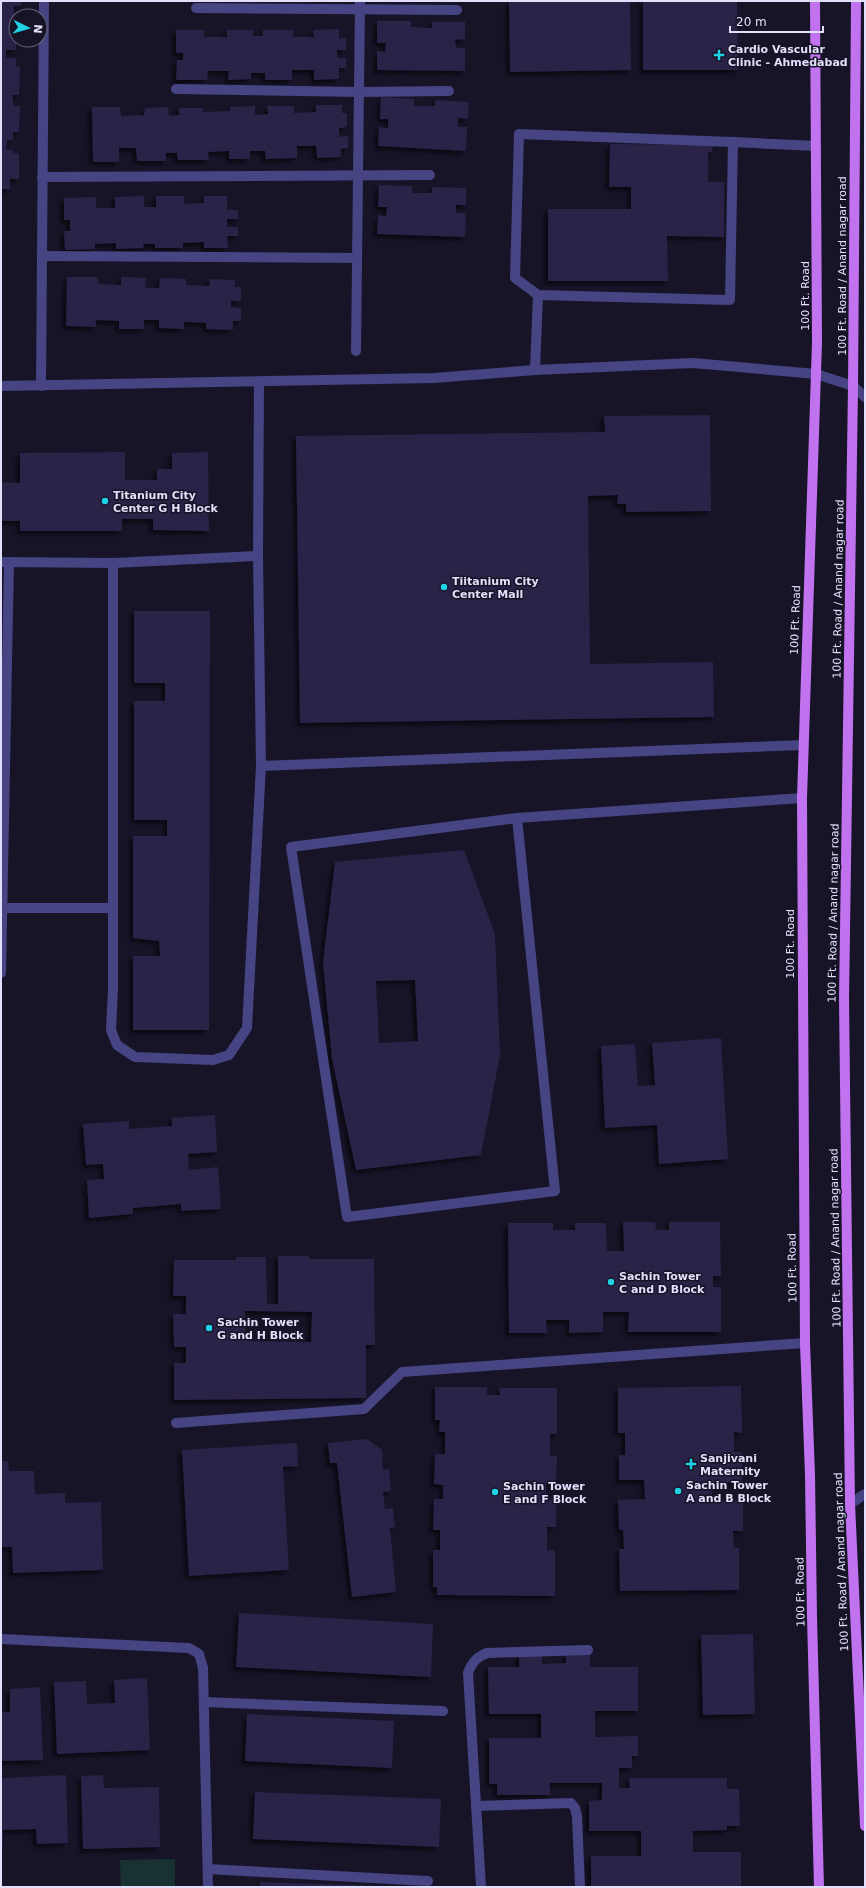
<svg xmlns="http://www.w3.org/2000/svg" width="866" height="1888" font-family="'DejaVu Sans',sans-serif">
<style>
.green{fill:#173231}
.building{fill:#292247;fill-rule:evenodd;filter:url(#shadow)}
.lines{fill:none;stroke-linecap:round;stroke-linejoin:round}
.service{stroke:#464482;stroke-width:10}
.minor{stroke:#464482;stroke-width:10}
.tertiary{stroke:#464482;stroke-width:10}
.primary{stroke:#c172ef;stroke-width:10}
.poi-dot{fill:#20d2e6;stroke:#171428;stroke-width:1.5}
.labels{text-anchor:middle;stroke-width:3;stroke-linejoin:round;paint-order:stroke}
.poi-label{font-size:11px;font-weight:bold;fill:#e2dffb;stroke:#171428;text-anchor:start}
.street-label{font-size:11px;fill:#e2dffb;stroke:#171428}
</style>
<defs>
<filter id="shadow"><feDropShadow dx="-3.5" dy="3.5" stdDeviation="2" flood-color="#0009"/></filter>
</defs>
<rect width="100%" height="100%" fill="#171428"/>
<!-- green -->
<polygon class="green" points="175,1859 175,1887 121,1887 120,1860"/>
<!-- building -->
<g class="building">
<polygon points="1,1 21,1 21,6 14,6 14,16 16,16 16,40 21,40 21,44 16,44 16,50 6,50 6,58 16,58 16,66 20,67 19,95 13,95 13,106 20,106 19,132 13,132 13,140 7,140 6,150 13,150 13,153 19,154 19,179 10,179 10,189 1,189"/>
<polygon points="509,1 630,1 631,70 510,72"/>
<polygon points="643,1 737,1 738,70 643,70"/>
<polygon points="377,21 411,21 411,27 432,28 432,22 465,22 465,39 455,40 456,48 465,48 465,71 377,70 377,51 385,52 386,43 377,43"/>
<polygon points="339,29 339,38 346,38 346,50 337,50 337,58 346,58 346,68 339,68 339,79 314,80 314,70 292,70 292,80 265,80 265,73 251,73 251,79 228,80 229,71 208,71 207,80 176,80 177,60 183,60 183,53 176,53 176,30 204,30 204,37 227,37 227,30 253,30 253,36 263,36 263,30 293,30 293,37 314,37 313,30"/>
<polygon points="381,97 414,99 414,106 435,106 435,100 469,102 468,119 458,118 458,127 467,127 466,151 378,146 379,127 388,128 388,119 380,119"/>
<polygon points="316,105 342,105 342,113 347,113 347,127 339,128 339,137 348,136 348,148 341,149 341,157 317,158 316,146 297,146 297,158 266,159 265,151 250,151 250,159 229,159 229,151 208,152 209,160 178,160 177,153 166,153 166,161 137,161 136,148 119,148 119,162 93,162 92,107 120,107 121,116 144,115 145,108 168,107 169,116 179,115 179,108 203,108 203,112 230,111 230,107 255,106 255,115 268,114 267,106 294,106 294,113 316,112"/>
<polygon points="610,144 713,145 712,152 708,152 708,182 724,182 724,237 667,236 668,281 548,281 548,209 631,209 631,187 609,187"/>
<polygon points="379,185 412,186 412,193 432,193 432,187 466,188 466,205 456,205 456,213 466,213 465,237 377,234 378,215 386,216 387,207 378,207"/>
<polygon points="144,196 144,207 156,207 156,196 184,196 184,204 204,203 204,196 227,196 227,210 238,210 238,219 227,219 227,227 238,227 238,236 227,236 228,248 204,248 204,242 183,243 183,248 155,248 155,244 143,244 144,248 116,249 116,243 95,244 95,249 65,250 64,231 70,231 70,220 64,220 64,198 96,197 96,208 115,208 115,197"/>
<polygon points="67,277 98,277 98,284 121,285 121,277 146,278 145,288 159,288 160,278 186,279 186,285 209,286 210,279 235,280 235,287 241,287 241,301 231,301 231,307 241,308 241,321 233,321 233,330 206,329 206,323 184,322 184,329 159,328 159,320 144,320 144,329 119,329 119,321 96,320 96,327 66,326"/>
<polygon points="710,415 711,511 626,512 626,504 617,504 618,495 588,496 590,664 713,662 714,717 300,723 296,436 605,432 604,416"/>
<polygon points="125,452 125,480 157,480 157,469 172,469 172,453 208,452 209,531 153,530 153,519 122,519 122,531 20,531 20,521 1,521 1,482 20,483 20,453"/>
<polygon points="134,611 210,611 209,1030 133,1030 133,956 160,956 159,941 133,938 133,836 167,836 167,820 134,820 134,701 165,701 165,683 134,683"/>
<path d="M464,850L495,934L500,1055L481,1155L356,1170L332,1059L323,962L335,862ZM415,980L418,1041L379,1043L376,981Z"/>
<polygon points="721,1038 728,1159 659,1164 657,1125 605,1128 601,1046 635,1044 638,1086 655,1085 652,1043"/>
<polygon points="215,1115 217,1152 188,1154 189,1170 218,1167 221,1209 181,1211 181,1204 133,1208 133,1214 89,1218 87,1180 104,1179 103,1164 86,1165 83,1124 129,1121 129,1129 172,1126 172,1118"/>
<polygon points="623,1222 655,1222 656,1230 669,1230 669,1222 720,1222 721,1276 713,1276 713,1287 721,1287 721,1332 628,1332 629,1312 603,1312 603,1332 569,1333 569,1320 546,1320 547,1333 509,1333 508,1223 553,1223 553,1230 575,1230 575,1223 606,1223 607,1251 624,1251"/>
<path d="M278,1256H309V1259H374L375,1345H366V1398L174,1400V1363H186V1347H174L173,1314H186V1296H173L174,1260H236V1257H266L267,1304H278ZM245,1311L312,1312L311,1342L245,1341Z"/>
<polygon points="741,1386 742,1433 734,1432 734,1452 742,1452 742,1482 711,1483 712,1501 743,1500 743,1531 733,1531 734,1548 739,1548 739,1590 620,1591 619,1549 624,1549 623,1530 619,1530 618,1500 645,1499 644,1480 619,1480 619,1455 625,1455 625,1433 618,1433 618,1388"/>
<polygon points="435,1387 487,1387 487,1395 500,1395 499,1388 557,1388 557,1434 550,1434 550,1455 557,1456 556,1483 546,1483 546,1499 556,1500 556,1527 547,1527 547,1550 555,1550 555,1596 437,1595 437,1587 433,1587 433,1550 440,1550 440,1530 433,1530 434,1499 443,1499 443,1485 434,1484 435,1454 445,1454 445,1432 439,1432 440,1420 435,1420"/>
<polygon points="367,1439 382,1450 383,1470 389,1469 391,1491 383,1492 385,1509 393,1508 395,1527 390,1528 396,1592 352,1597 337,1463 330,1463 328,1443"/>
<polygon points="297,1443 298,1466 283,1467 289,1570 189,1576 182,1450"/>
<polygon points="1,1461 8,1461 9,1471 34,1471 35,1494 65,1493 65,1503 101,1502 103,1570 13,1573 12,1547 1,1547"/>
<polygon points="239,1613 433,1624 431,1677 236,1667"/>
<polygon points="753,1634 755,1714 703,1715 701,1635"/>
<polygon points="590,1653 590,1667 638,1667 638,1711 595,1711 595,1737 638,1736 638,1756 632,1756 632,1768 619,1768 619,1788 630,1788 629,1778 727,1778 727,1789 739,1789 740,1826 727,1826 727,1830 693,1831 693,1852 741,1852 741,1887 591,1887 591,1856 641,1856 641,1831 589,1831 589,1801 602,1800 602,1783 550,1783 550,1795 497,1795 497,1784 489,1784 489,1738 541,1738 541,1714 489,1714 488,1667 519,1667 519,1654 542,1654 542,1664 566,1663 566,1654"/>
<polygon points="147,1678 150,1750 57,1754 54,1682 86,1681 87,1704 115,1703 114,1680"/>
<polygon points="40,1687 43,1760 1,1761 1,1712 10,1712 10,1689"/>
<polygon points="247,1714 394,1721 392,1768 245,1761"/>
<polygon points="66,1775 68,1843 37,1844 36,1829 3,1830 3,1846 1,1846 1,1778"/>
<polygon points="103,1775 104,1788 159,1787 160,1847 83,1849 81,1776"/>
<polygon points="255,1792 441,1799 439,1847 253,1839"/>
<polygon points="260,1882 383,1886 383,1887 260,1887"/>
</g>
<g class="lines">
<!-- service -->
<g class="service">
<polyline points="733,142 816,146"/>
<polyline points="535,370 538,295 515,278 519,134 733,142 730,300 538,295"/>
<polyline points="1,562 113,563 113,989 111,1030 117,1045 135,1057 213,1060 229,1055 247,1028 261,766 258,556 259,382"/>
<polyline points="113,563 258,556"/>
<polyline points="261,766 803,745"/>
<polyline points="517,818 555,1191 347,1217 291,847 517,818 802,798"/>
<polyline points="2,908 113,908"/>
<polyline points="1,973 9,562"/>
<polyline points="176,1423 364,1409 402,1372 805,1343"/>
</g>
<!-- minor -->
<g class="minor">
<polyline points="196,8 457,10"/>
<polyline points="176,89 359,92 449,91"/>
<polyline points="42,177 430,175"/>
<polyline points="42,256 357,258"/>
<polyline points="356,351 360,1"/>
<polyline points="41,386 44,1"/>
<polyline points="850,1504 865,1494"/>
<polyline points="1,1639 189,1648 199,1654 203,1668 208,1887"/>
<polyline points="204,1702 443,1711"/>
<polyline points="476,1806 571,1803 575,1808 577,1816 580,1887"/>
<polyline points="208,1869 428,1881"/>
<path d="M481,1887L468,1673C472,1662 477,1657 487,1653L588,1650"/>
</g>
<!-- tertiary -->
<polyline class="tertiary" points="1,386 434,378 535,370 693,363 816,374 853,386 865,397"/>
<!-- primary -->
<g class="primary">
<polyline points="815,1 817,342 802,798 805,1343 810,1475 812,1617 819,1887"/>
<polyline points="856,1 853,386 844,999 850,1504 865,1826"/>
</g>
</g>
<!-- markers -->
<g class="poi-dot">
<path d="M717 49h4v4h4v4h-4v4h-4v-4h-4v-4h4z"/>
<circle cx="105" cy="501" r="4"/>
<circle cx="444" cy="587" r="4"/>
<circle cx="611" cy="1282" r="4"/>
<circle cx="209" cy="1328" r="4"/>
<path d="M689 1458h4v4h4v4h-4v4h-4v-4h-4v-4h4z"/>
<circle cx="678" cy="1491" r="4"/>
<circle cx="495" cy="1492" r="4"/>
</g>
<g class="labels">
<!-- poi labels -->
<g class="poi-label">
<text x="728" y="53">Cardio Vascular<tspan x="728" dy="13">Clinic - Ahmedabad</tspan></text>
<text x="113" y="499">Titanium City<tspan x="113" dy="13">Center G H Block</tspan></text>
<text x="452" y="585">Tiitanium City<tspan x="452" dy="13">Center Mall</tspan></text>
<text x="619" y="1280">Sachin Tower<tspan x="619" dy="13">C and D Block</tspan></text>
<text x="217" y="1326">Sachin Tower<tspan x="217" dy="13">G and H Block</tspan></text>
<text x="700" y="1462">Sanjivani<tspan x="700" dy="13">Maternity</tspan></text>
<text x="686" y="1489">Sachin Tower<tspan x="686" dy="13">A and B Block</tspan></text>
<text x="503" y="1490">Sachin Tower<tspan x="503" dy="13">E and F Block</tspan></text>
</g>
<!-- street labels -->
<g class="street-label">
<text transform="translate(842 266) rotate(-90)" y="4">100 Ft. Road / Anand nagar road</text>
<text transform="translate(805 296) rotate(-90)" y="4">100 Ft. Road</text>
<text transform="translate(838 589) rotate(-89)" y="4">100 Ft. Road / Anand nagar road</text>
<text transform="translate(795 620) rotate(-88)" y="4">100 Ft. Road</text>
<text transform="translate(833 913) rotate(-89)" y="4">100 Ft. Road / Anand nagar road</text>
<text transform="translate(790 944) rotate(-90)" y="4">100 Ft. Road</text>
<text transform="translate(835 1238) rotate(-91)" y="4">100 Ft. Road / Anand nagar road</text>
<text transform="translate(792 1268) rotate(-91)" y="4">100 Ft. Road</text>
<text transform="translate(841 1562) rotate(-92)" y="4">100 Ft. Road / Anand nagar road</text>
<text transform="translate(800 1592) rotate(-91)" y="4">100 Ft. Road</text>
</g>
</g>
<!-- border -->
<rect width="866" height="1888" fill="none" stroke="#e2dffb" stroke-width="4"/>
<!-- north arrow -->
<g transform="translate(28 28) rotate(95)"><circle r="19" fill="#171428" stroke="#68657c"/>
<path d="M0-3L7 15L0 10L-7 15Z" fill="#20d2e6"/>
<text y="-6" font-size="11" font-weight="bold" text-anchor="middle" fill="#e2dffb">N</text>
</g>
<!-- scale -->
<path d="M730 26v6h93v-6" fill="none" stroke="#e2dffb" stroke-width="2"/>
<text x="736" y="26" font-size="12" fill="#e2dffb" stroke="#171428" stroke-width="3" paint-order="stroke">20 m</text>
</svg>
